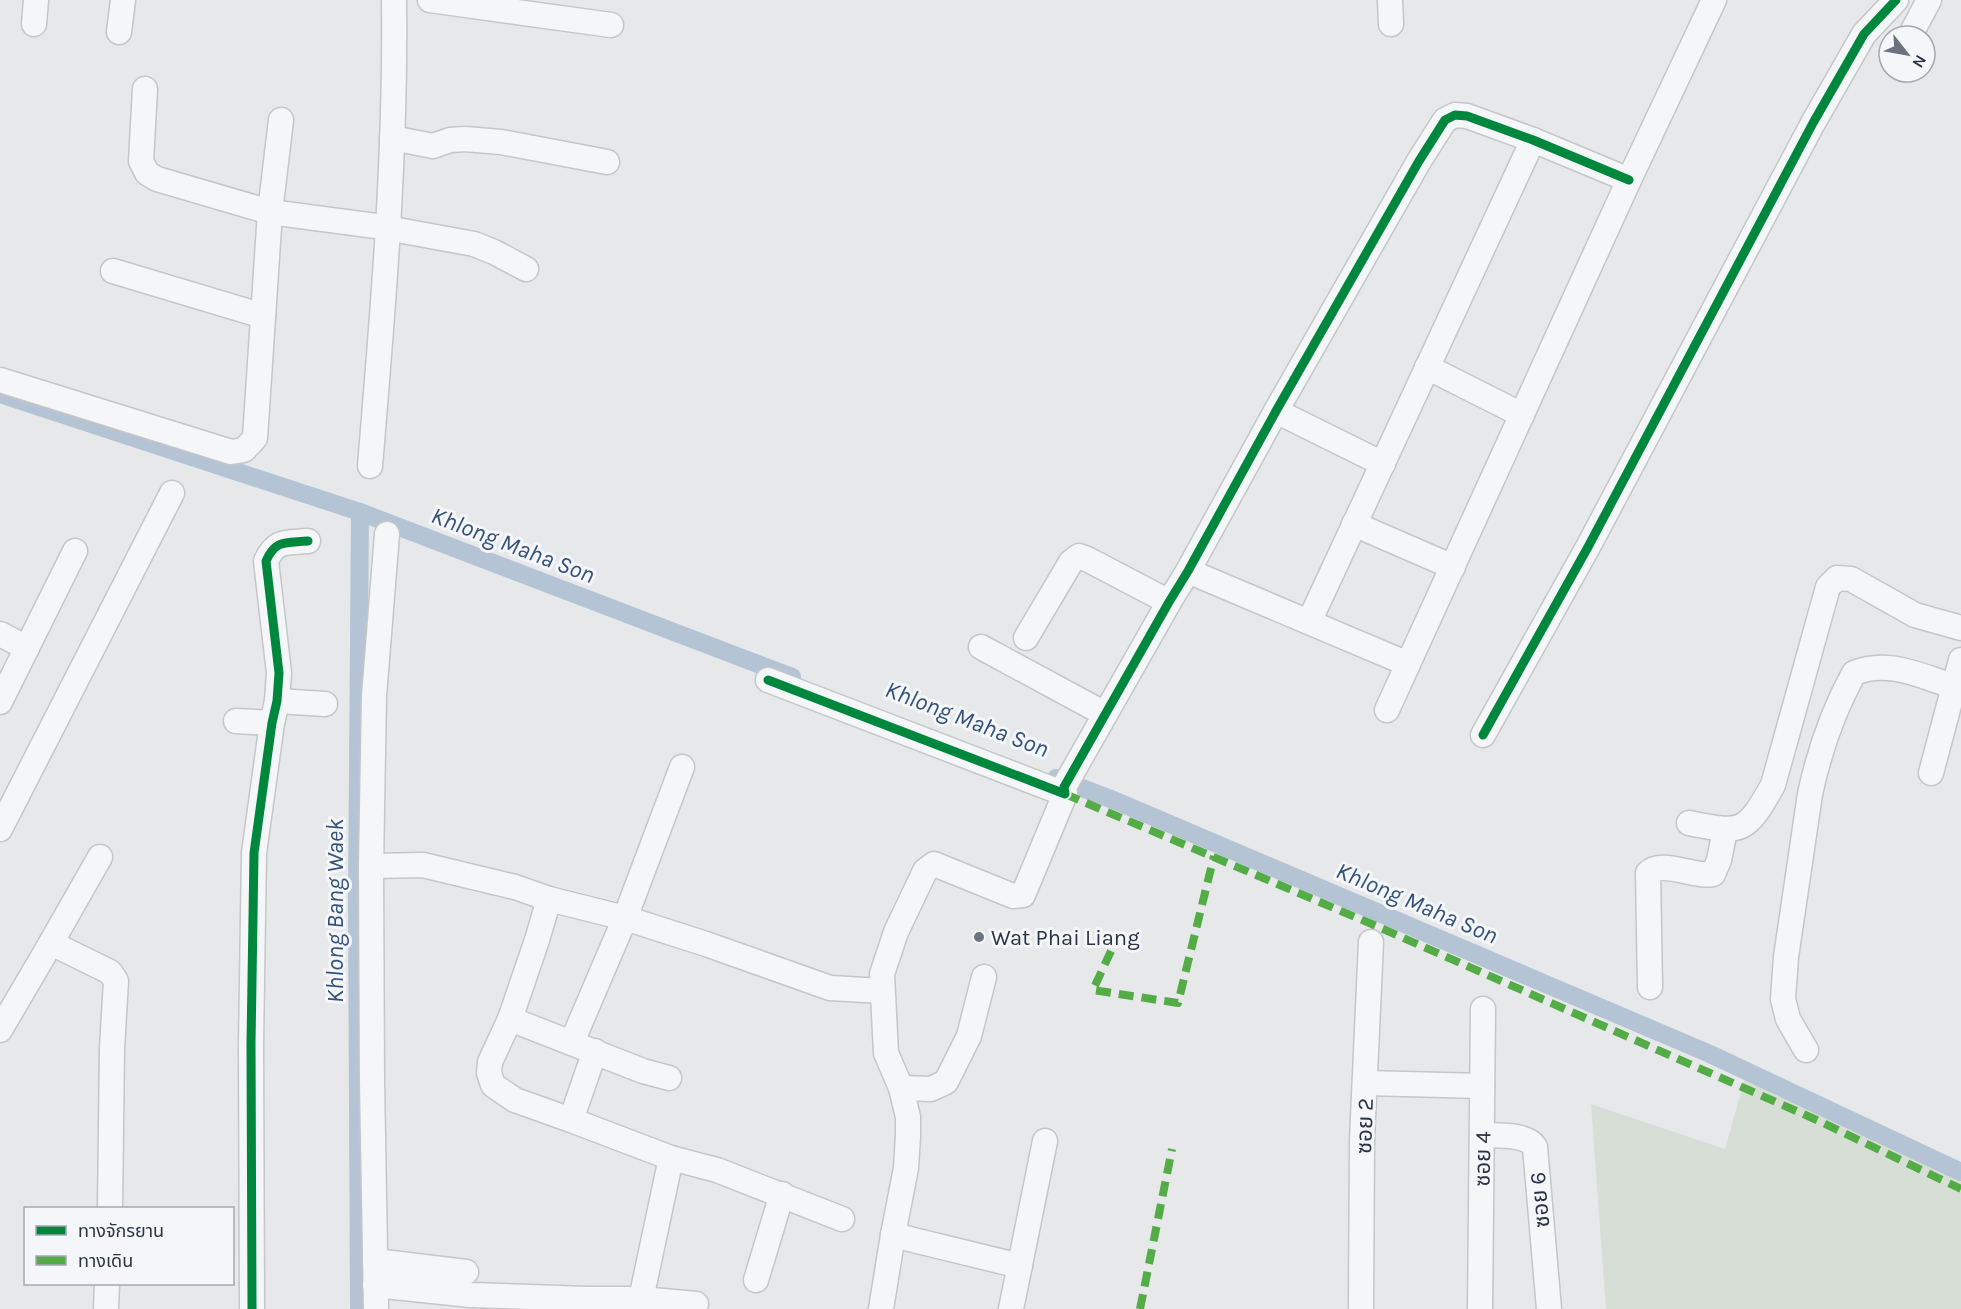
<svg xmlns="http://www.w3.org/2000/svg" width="1961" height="1309" font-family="Karla,'Noto Sans Thai',sans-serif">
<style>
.green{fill:#d6ded6}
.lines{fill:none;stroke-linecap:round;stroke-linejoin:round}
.canal{stroke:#b4c4d5;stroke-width:18}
.minor-casing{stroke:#c4c6c8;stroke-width:27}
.minor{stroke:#f5f6f7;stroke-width:24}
.quiet{stroke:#54ac47;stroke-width:8;stroke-dasharray:15 8;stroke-linecap:butt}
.cycleway-casing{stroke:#f4f6f9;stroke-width:13}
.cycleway{stroke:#00873e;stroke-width:9}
.poi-dot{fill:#6c737f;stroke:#f4f6f9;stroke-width:2}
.labels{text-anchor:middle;stroke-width:6;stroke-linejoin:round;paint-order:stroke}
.poi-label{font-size:22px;fill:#2b3445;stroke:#f4f6f9;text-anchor:start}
.street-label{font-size:22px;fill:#2b3445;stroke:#f4f6f9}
.water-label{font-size:24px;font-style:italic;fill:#34527a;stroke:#f4f6f9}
</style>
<rect width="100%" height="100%" fill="#e6e8ea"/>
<!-- green -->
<polygon class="green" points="1745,1078 1961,1178 1961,1309 1606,1309 1591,1104 1725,1149"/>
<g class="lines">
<!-- canal -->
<g class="canal">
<polyline points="0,394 360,512 792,677"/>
<polyline points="1056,778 1116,801 1710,1054 1961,1172"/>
<polyline points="359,1309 357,900 360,512"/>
</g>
<!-- minor casing -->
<g class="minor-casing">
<g id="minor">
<polyline points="430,0 611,25"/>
<polyline points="1390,0 1391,24"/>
<polyline points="34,24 36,0"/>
<polyline points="119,32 123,0"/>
<polyline points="1910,36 1929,0"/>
<polyline points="145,89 141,161 147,173 157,179 270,212 376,226 474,244 494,252 526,269"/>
<polyline points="392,138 433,146 450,140 465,139 501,142 607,162"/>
<polyline points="113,271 263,316"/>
<polyline points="1427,367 1522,415"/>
<polyline points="0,380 231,452 244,450 255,438 270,212 281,120"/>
<polyline points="1276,411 1383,464"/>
<path d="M370,466C383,311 396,156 394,0"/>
<polyline points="1354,524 1453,567"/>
<polyline points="1188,571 1408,664"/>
<polyline points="1309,622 1533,140"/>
<polyline points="0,634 27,648"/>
<polyline points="1026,638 1071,562 1079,556 1087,559 1169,602"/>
<polyline points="981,647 1105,714"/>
<polyline points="768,680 1065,794"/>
<polyline points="277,701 325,704"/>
<polyline points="0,702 75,551"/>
<polyline points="1387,710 1629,180 1714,0"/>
<polyline points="236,721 272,723"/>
<polyline points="1483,735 1588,547 1813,123 1864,34 1896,0"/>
<polyline points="1931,773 1961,660"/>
<path d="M1689,823C1743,834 1746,833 1773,785L1828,587L1837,578L1851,579L1915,615L1961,628"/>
<polyline points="0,829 172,493"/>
<polyline points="100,857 51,943 110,972 116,981 112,1048 110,1208"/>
<polyline points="371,866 423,865 515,887 549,899 625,918 706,944 830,988 882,991"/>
<polyline points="549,899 537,940 510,1019 490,1062 489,1073 493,1085 515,1100 571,1120"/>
<path d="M1650,987L1648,873C1662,859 1695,878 1713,874L1719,860L1725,830"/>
<polyline points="510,1019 643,1071 669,1078"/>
<polyline points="0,1030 51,943"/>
<polyline points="572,1042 625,918 682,767"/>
<path d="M1806,1050L1788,1019L1783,999L1786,957L1810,794C1819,752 1833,711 1854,673C1888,659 1920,676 1953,686"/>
<polyline points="595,1051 571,1120 671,1158 717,1170 842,1219"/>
<polyline points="1366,1083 1482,1086"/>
<polyline points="901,1088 931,1089 946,1082 969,1036 984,977"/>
<path d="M1482,1135C1497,1136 1526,1133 1535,1147L1549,1309"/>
<polyline points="893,1235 1020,1266"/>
<polyline points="375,1261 466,1272"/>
<polyline points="756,1280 782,1194"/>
<polyline points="375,1285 471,1295 588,1299 641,1299 696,1304"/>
<polyline points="641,1299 671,1158"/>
<polyline points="106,1309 107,1284"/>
<path d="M252,1309L251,1044L254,853L272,723L277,701L279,673L266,561C276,539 286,543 308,541"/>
<polyline points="376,1309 372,1081 371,866 374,696 387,534"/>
<polyline points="881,1309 893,1235 906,1168 908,1136 908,1117 901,1088 886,1053 882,974 896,932 925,871 934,864 1013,896 1023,895 1065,794 1064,787 1169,602 1188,571 1276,411 1419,161 1445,120 1455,115 1467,116 1533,140 1629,180"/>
<polyline points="1011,1309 1045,1141"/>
<polyline points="1361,1309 1362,1140 1371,942"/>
<polyline points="1480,1309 1483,1009"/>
</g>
</g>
<!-- minor -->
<use href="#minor" class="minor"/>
<!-- quiet -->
<g class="quiet">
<polyline points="1065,794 1374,925 1819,1121 1961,1189"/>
<polyline points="1111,951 1093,990 1178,1003 1214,856"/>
<polyline points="1140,1309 1172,1149"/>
</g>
<!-- cycleway casing -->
<g class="cycleway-casing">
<g id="cycleway">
<polyline points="768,680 1065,794 1064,787 1169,602 1188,571 1276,411 1419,161 1445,120 1455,115 1467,116 1533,140 1629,180"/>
<polyline points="1483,735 1588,547 1813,123 1864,34 1896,0"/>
<path d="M252,1309L251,1044L254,853L272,723L277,701L279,673L266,561C276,539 286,543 308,541"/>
</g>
</g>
<!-- cycleway -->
<use href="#cycleway" class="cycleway"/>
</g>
<!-- markers -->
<circle class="poi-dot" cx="979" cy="937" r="6"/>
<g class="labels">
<!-- poi labels -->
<g class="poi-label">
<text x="991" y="945">Wat Phai Liang</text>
</g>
<!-- street labels -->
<g class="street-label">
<text transform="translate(1364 1126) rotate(-88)" y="8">ซอย 2</text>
<text transform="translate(1482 1159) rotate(-89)" y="8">ซอย 4</text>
<text transform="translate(1539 1200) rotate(-95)" y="8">ซอย 6</text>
</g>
<!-- water labels -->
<g class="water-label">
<text transform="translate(513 545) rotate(21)" y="8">Khlong Maha Son</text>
<text transform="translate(967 719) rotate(21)" y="8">Khlong Maha Son</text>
<text transform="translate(1417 903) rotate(23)" y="8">Khlong Maha Son</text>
<text transform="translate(335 911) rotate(-90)" y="8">Khlong Bang Waek</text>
</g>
</g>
<!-- legend -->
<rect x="24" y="1207" width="210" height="78" fill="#f4f6f9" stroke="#a4a8b1" stroke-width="1.5"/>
<rect x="36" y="1226" width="30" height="9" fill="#00873e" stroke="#a4a8b1" stroke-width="1.5"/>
<text x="78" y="1237" font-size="18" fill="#2b3445">ทางจักรยาน</text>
<rect x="36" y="1256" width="30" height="9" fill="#54ac47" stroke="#a4a8b1" stroke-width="1.5"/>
<text x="78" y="1267" font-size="18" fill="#2b3445">ทางเดิน</text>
<!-- north arrow -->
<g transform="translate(1907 54) rotate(121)"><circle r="28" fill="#f4f6f9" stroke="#a4a8b1" stroke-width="1.5"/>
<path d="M0-4.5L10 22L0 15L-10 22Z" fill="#6c737f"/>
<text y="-9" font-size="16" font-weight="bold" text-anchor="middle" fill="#2b3445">N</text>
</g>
</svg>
